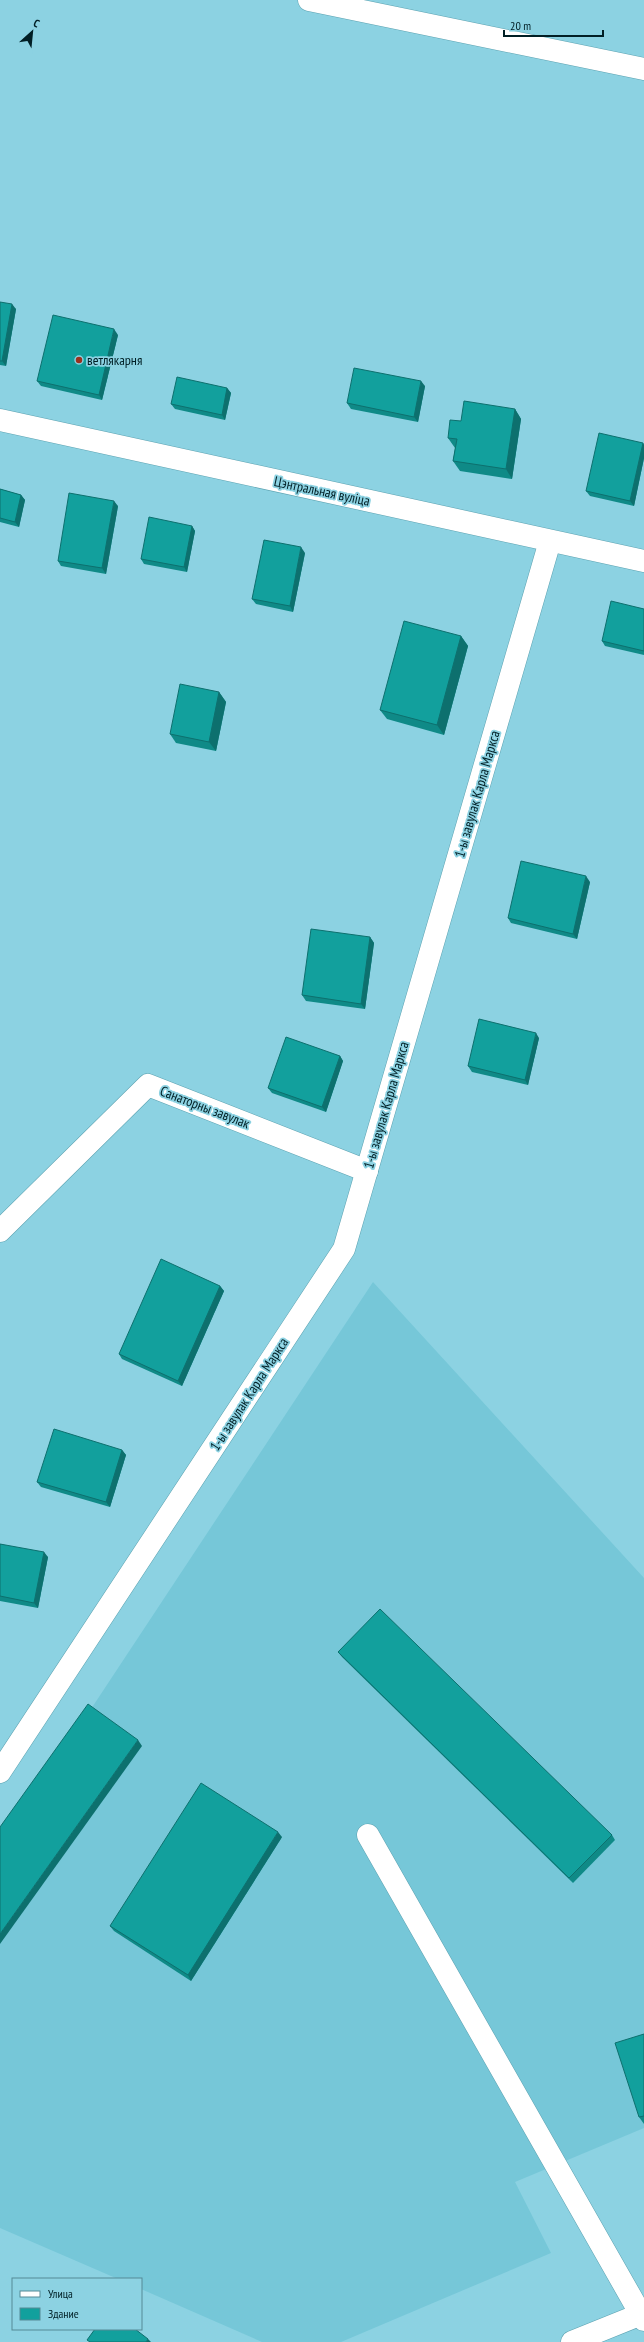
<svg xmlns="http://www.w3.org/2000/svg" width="644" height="2342" font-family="'PT Sans Narrow',sans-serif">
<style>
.built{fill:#76c7d8}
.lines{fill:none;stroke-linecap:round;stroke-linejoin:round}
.minor-casing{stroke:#5ca2b1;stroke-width:23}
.major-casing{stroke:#5ca2b1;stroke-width:23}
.minor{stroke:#fff;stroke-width:22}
.major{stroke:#fff;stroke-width:22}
.wall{fill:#0f8a87}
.shaded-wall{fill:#0d706e}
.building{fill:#12a09d;stroke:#0d706e}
.poi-dot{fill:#9b311e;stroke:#8cd2e2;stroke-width:1.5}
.labels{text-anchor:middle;stroke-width:3.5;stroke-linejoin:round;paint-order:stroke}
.poi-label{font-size:14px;fill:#011f25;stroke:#8cd2e2;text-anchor:start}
.street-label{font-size:14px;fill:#011f25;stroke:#8cd2e2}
</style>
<rect width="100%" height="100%" fill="#8cd2e2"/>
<!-- built -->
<polygon class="built" points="373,1282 644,1578 644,2128 515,2182 551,2253 341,2342 262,2342 141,2289 141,2279 118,2279 0,2228 0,1837 91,1709"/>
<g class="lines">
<!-- minor casing -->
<g class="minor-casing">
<g id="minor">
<polyline points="309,0 644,69"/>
<polyline points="0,420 644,561"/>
<polyline points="0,1231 148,1085 367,1171"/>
<polyline points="0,1772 344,1249 550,541"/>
<polyline points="368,1835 644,2320"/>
</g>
</g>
<!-- major casing -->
<g class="major-casing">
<polyline id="major" points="572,2342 644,2313"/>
</g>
<!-- minor -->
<use href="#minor" class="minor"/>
<!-- major -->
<use href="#major" class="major"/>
</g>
<!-- wall -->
<g class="wall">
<polygon points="0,302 16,309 6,366 0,365"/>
<polygon points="118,335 102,400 41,386 37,381"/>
<polygon points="425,386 418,422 351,409 347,403"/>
<polygon points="227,388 231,393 225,420 175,409 171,404"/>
<polygon points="515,409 521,419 512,479 460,471 453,461 455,448 448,438 461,421"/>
<polygon points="643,443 644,445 644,458 634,506 590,496 586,491"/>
<polygon points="0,489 21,495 25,500 19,527 0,522"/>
<polygon points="118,506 106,574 61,566 58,561"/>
<polygon points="192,526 195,531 187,572 144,564 141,559"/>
<polygon points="305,553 293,612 256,604 252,599"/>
<polygon points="644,609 644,655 605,646 602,641"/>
<polygon points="461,636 468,646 444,735 387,719 380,710"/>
<polygon points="219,692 226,702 216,751 176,743 170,734"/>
<polygon points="590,882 577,939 511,923 508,918"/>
<polygon points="370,937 374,943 365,1009 306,1001 302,995"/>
<polygon points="539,1038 528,1085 472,1072 468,1066"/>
<polygon points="340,1056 343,1061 326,1112 272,1093 268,1088"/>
<polygon points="220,1286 224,1291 182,1386 122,1359 119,1354"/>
<polygon points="122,1450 126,1455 110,1507 41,1487 37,1482"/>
<polygon points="0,1544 48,1557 38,1608 0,1601"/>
<polygon points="338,1652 612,1835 615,1840 573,1883 342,1657"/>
<polygon points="282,1837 191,1981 114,1931 110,1926"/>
<polygon points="644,2034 644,2124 639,2117"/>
</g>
<!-- shaded-wall -->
<g class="shaded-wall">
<polygon points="12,304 16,309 6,366 2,361"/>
<polygon points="114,329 118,335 102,400 99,395"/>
<polygon points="421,381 425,386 418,422 414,417"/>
<polygon points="227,388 231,393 225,420 222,415"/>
<polygon points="515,409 521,419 512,479 506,469"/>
<polygon points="643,443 644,445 644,458 634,506 630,501"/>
<polygon points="21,495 25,500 19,527 15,522"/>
<polygon points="114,501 118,506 106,574 102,568"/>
<polygon points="192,526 195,531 187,572 184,567"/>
<polygon points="301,547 305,553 293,612 290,606"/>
<polygon points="461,636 468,646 444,735 437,725"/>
<polygon points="219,692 226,702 216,751 209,742"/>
<polygon points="586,876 590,882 577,939 573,934"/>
<polygon points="370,937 374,943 365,1009 361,1004"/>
<polygon points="536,1033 539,1038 528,1085 525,1080"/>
<polygon points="340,1056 343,1061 326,1112 322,1107"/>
<polygon points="220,1286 224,1291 182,1386 178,1381"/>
<polygon points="122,1450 126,1455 110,1507 106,1502"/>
<polygon points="44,1552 48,1557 38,1608 34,1603"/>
<polygon points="138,1740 142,1746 0,1944 0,1934"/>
<polygon points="278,1832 282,1837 191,1981 188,1975"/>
<polygon points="148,2339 151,2342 146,2342"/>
</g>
<!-- building -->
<g class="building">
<polygon points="0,302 12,304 2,361 0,361"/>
<polygon points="53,315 114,329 99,395 37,381"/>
<polygon points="354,368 421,381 414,417 347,403"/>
<polygon points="177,377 227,388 222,415 171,404"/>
<polygon points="464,401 515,409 506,469 453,461 457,439 448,438 450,420 461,421"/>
<polygon points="599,433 643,443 630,501 586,491"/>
<polygon points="0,489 21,495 15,522 0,518"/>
<polygon points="69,493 114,501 102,568 58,561"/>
<polygon points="149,517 192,526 184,567 141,559"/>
<polygon points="264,540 301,547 290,606 252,599"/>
<polygon points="611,601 644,609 644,651 602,641"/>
<polygon points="404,621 461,636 437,725 380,710"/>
<polygon points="180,684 219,692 209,742 170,734"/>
<polygon points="521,861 586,876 573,934 508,918"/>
<polygon points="311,929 370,937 361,1004 302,995"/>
<polygon points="479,1019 536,1033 525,1080 468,1066"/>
<polygon points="286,1037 340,1056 322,1107 268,1088"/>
<polygon points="161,1259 220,1286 178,1381 119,1354"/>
<polygon points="54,1429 122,1450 106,1502 37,1482"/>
<polygon points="0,1544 44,1552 34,1603 0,1596"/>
<polygon points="380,1609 612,1835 569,1878 338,1652"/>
<polygon points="88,1704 138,1740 0,1934 0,1827"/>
<polygon points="201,1783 278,1832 188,1975 110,1926"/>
<polygon points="644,2034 644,2116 639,2117 615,2043"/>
<polygon points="95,2329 135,2329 148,2339 146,2342 90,2342 87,2340"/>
</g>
<!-- markers -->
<circle class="poi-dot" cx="79" cy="360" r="4"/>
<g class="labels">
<!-- poi labels -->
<g class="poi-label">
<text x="87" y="365">ветлякарня</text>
</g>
<!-- street labels -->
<g class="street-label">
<text transform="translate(322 491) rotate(12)" y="5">Цэнтральная вуліца</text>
<text transform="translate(477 794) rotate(-74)" y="5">1-ы завулак Карла Маркса</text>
<text transform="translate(386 1105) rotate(-74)" y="5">1-ы завулак Карла Маркса</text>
<text transform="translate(205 1107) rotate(21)" y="5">Санаторны завулак</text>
<text transform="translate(249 1394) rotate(-57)" y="5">1-ы завулак Карла Маркса</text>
</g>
</g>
<!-- legend -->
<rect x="12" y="2278" width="130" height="52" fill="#8cd2e2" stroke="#548a96"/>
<rect x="20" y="2291" width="20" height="6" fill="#ffffff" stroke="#548a96"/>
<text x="48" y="2298" font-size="12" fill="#011f25">Улица</text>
<rect x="20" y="2308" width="20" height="12" fill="#12a09d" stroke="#548a96"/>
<text x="48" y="2318" font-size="12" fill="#011f25">Здание</text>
<!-- north arrow -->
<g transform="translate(32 32) rotate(27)" stroke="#8cd2e2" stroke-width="3" paint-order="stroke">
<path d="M0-3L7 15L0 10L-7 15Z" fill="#011f25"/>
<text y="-6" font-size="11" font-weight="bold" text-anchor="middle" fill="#011f25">С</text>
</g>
<!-- scale -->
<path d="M504 30v6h99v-6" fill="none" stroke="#011f25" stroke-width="2"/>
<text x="510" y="30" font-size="12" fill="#011f25" stroke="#8cd2e2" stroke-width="3" paint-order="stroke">20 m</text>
</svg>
